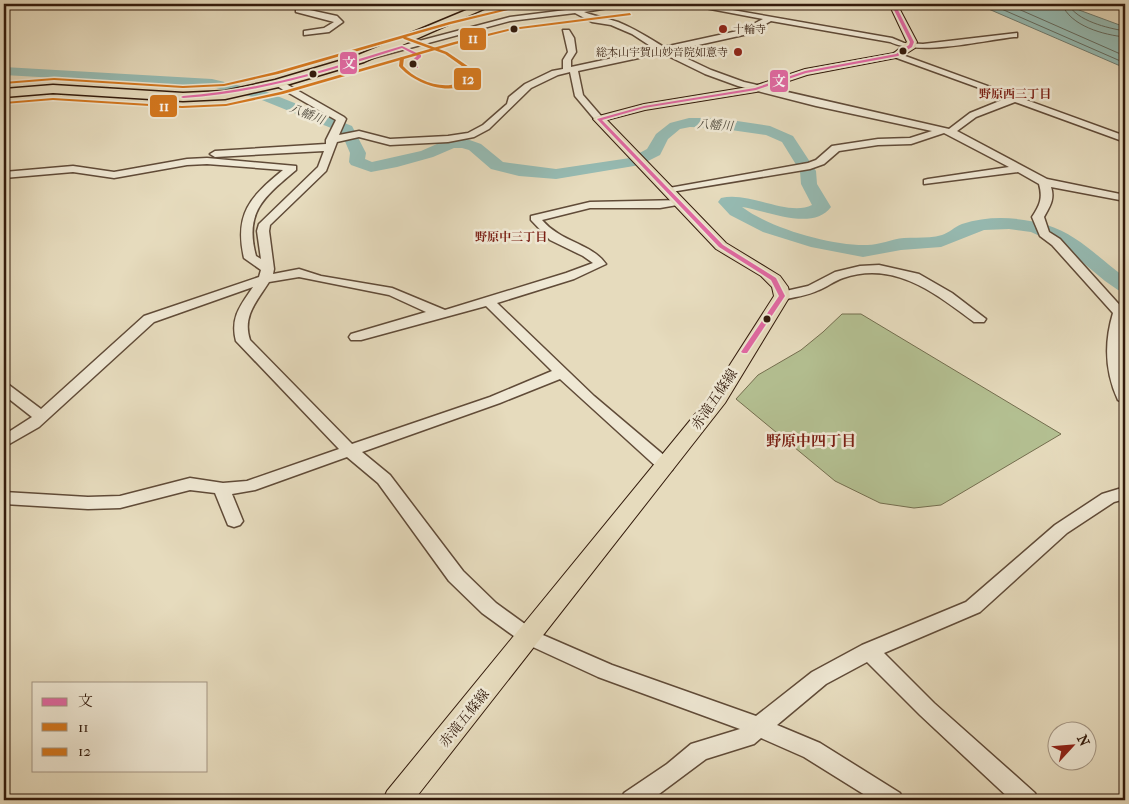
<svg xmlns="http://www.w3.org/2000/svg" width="1129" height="804" font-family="'IM FELL French Canon','Noto Serif JP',serif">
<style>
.green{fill:#b4c092;stroke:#746e4f}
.water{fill:#96bbb3;stroke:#6e7b70}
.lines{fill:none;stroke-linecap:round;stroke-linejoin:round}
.shore{stroke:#646b60;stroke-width:1}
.river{fill:#96bbb3;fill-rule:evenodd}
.minor-casing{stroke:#604b38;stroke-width:3}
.major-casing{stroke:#331b0c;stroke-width:2}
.highway-casing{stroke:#331b0c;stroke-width:3}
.minor{fill:#efe8d4;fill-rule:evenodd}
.major{fill:#e6dbbd;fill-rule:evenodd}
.highway{fill:#e6dbbd;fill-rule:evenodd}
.bus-1-casing{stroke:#efe8d4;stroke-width:3}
.bus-2-casing{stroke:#efe8d4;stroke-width:3}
.bus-3-casing{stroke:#efe8d4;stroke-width:3}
.bus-1{fill:#e169a3;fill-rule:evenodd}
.bus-2{fill:#d4781f;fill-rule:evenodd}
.bus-3{fill:#d4781f;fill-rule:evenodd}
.bus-dot{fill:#331b0c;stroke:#efe8d4;stroke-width:2}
.poi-dot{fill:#8f2418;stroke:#efe8d4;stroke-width:2}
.labels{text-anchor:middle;stroke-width:5;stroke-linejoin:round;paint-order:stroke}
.far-poi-label{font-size:11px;fill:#331b0c;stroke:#efe8d4;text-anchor:start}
.far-neighbourhood-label{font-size:12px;font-weight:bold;fill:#7a1f14;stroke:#efe8d4}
.far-water-label{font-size:12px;font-style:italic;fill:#514b3e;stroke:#efe8d4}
.street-label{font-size:14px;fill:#331b0c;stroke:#efe8d4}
.neighbourhood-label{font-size:15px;font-weight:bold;fill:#7a1f14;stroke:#efe8d4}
.line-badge{stroke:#efe8d4;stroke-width:2}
.badge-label{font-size:14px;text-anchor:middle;font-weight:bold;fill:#fff}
</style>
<rect width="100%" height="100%" fill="#e6dbbd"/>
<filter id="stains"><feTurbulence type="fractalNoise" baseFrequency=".004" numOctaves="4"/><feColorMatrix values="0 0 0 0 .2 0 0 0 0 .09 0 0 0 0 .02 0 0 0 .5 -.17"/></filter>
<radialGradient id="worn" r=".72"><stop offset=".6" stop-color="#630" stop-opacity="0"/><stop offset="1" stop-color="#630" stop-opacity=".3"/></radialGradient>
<!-- green -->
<polygon class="green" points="842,314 861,314 1061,434 941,505 914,508 880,503 835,481 736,399 758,375 801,350 823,332"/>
<!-- water -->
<polygon class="water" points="977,4 1071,4 1079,10 1125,27 1125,68"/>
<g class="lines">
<!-- shore -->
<g class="shore">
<polyline points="990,4 1125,63"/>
<polyline points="1007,4 1125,56"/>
<path d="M1062,4C1070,26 1104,35 1125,37"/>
<path d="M1068,4C1077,21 1107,28 1125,31"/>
</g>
<!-- river -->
<path class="river" d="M4,67L212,79L267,92L352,126L366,153L365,159L372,162L421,151L446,140L464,138L481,144L503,162L556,169L630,158L647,149L656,134L670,123L689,118H717L770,126L793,136L816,171L817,184L831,207C813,232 765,210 742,207C770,228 831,246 867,245C880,245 891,239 904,238C916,237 930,239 942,235C949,233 954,227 962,224C990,215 1019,217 1047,225C1079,235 1099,259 1125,277V292L1118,290L1105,281L1064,247L1031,232L1009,229L984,230L941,247L901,250L863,257L811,247L763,232L730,215L718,202L721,198C750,191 788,217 812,205L801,184L800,171L782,142L766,135L717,128L690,127L680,129L668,139L660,155L640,165L556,179L519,176L491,169L469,150L462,148H454L433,157L397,167L371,172L351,165L349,162L350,153L341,132L257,98L212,87L4,75Z"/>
<!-- minor casing -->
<g class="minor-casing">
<g id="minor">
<polygon points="303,4 311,4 305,9 337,16 343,22 329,32 304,35 304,31 324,28 334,22 296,12 296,8"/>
<path d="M614,4H633L584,12C596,17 607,18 618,22C635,29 649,38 664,47L742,30L763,19L684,4H698L892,38L904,43L923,44L1017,33V37H1014C980,41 920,56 890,42L771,21L748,34L671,51L711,70L744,82L949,129L970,113L1007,98L894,57V53H897L1125,136V142L1015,102L976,117L957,131L1047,179L1125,195V201L1051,187C1055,199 1050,206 1044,217L1049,232L1060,239L1125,311L1121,345L1125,404L1118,400C1105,372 1104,343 1113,313L1052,245L1040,236L1032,217C1040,205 1043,198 1039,184L1018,172L924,184V180L928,179L1009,167L944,133L911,144L878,145L839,151L824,164L810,169L665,193V189L669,188L808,163L816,160L832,146L878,139L910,138L932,131L816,106L738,86L705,74L662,53L578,71L583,95L602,117V121H596L575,96L570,72L558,75L531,88L489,129L474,137L448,142L390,145L359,137L337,142L326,171L270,225L269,231L274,269L273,274L299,269L321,276L392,288L445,310L566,273L593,263L583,256L550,240L531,220V216L590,202L683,200V204L660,208H590L542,220C562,243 591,243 606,264L574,279L497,303L594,396L672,462L674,466L672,470H660L560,379L500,403L362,452L390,475L463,571L496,603L536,632L612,665L756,716L812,672L862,645L966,602L1055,525L1102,494L1125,487V499L1114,502L1067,533L980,612L884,653L934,703L1035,793L1038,800H1011L920,715L867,662L826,684L777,725L820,743L900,793L903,800H873L804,757L761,738L754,744L706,759L651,800H621L624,793L667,764L691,744L740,729L598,677L522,642L482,613L449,581L378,483L347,457L255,490L232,494L243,521L240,525L234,527L228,525L215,493L190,490L120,508L88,509L4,504V492L88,497L120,496L190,478L223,483L247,481L339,449L236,341C230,318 240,306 253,287L154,322L39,427L4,447V435L32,417L4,395V384L9,385L41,409L144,316L259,277L261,270L244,258C234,214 250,197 283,170L207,164L187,165L114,178L73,172L4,178V172L73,166L114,172L187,159L207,158L296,166V170C264,197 244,212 256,256L261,259L257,231L259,224L318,167L324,151L215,157L210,154L215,151L326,144V140L336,120L275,85V81H281L344,117L346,119L339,135L359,131L390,139L448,136L468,133L483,125L507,104L509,97L525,84L552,71L563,69V60L568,52L563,30H569L574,38L576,52L571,60V67L655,49L632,34L611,25L592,22L575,13L510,21L369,59H366V55L510,17ZM299,277L389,295L426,312L351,334L349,337L351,340H361L486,306L552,371L490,397L352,444L250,340C242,316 257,301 269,282Z"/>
<path d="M879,265L919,274L952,293L986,319L984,322H974C935,293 894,260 843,278C834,281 827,287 819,290C807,296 794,297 782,300L776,296L777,293L808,286L835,272L860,266Z"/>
</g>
</g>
<!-- major casing -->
<g class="major-casing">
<polygon id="major" points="889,4 897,4 917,42 915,48 901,57 807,75 756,92 645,110 607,120 726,243 780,276 788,287 790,296 725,403 414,800 383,800 387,791 710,396 774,296 772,287 761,276 716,249 593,119 595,117 644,104 754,86 805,69 894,53 907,42"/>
</g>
<!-- highway casing -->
<g class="highway-casing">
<polygon id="highway" points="481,4 495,4 364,62 283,86 225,99 183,101 53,93 4,97 4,89 53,85 183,93 225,91 275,80 356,56"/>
</g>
<!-- minor -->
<use href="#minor" class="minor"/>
<!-- major -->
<use href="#major" class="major"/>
<!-- highway -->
<use href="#highway" class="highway"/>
<!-- bus-1 casing -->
<g class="bus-1-casing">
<g id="bus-1">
<polygon points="891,4 895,4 914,42 912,47 898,56 806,73 756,90 644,108 602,120 723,245 776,278 785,296 747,353 743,353 741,352 779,296 771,280 719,247 597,119 644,106 755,88 805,71 896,54 909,45 910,42"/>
<path d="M402,46L421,55V57L414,63L418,66V68H416L409,63L417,56L402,48C328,71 261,93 183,98L181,97L183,96C211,94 239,90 266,84C312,75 357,59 402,46Z"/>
</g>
</g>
<!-- bus-2 casing -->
<g class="bus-2-casing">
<polygon id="bus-2" points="630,13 631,15 512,30 456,44 283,94 226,106 182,108 53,100 4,104 4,102 5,102 53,98 182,106 226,104 280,92 454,42 512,28"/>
</g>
<!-- bus-3 casing -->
<g class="bus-3-casing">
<path id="bus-3" d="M544,4H553L508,10L451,24L406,37L447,52L469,67L472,78C470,80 468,82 466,84C447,96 412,82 399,66L400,58L402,57L404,58L403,66C417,82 450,94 468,77L466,69L445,54L404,39L403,38L278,74L224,86L183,88L54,80L4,84V82L54,78L183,86L224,84L275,72L449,22L508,8Z"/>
</g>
<!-- bus-1 -->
<use href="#bus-1" class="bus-1"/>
<!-- bus-2 -->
<use href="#bus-2" class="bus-2"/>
<!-- bus-3 -->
<use href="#bus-3" class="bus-3"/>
</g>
<!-- markers -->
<g class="bus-dot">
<circle cx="514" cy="29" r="4.5"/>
<circle cx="903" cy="51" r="4.5"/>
<circle cx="413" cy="64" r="4.5"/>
<circle cx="313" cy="74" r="4.5"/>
<circle cx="767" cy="319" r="4.5"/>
</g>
<g class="poi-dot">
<circle cx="723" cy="29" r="5"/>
<circle cx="738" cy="52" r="5"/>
</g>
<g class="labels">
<!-- far-poi labels -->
<g class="far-poi-label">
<text x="733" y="33">十輪寺</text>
<text x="728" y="56" text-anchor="end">総本山宇賀山妙音院如意寺</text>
</g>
<!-- far-neighbourhood labels -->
<g class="far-neighbourhood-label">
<text x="1015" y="98">野原西三丁目</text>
<text x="511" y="241">野原中三丁目</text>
</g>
<!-- far-water labels -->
<g class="far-water-label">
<text transform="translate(307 114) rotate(21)" y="4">八幡川</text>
<text transform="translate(715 125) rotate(4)" y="4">八幡川</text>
</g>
<!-- street labels -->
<g class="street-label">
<text transform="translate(714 399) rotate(-56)" y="5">赤滝五條線</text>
<text transform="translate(464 718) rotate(-51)" y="5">赤滝五條線</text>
</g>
<!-- neighbourhood labels -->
<g class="neighbourhood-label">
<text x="811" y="446">野原中四丁目</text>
</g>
</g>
<g class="line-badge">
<rect x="459" y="27" width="28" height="24" rx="5" fill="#d4781f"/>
<rect x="339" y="51" width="19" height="24" rx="5" fill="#e169a3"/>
<rect x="453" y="67" width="29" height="24" rx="5" fill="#d4781f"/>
<rect x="769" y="69" width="20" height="24" rx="5" fill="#e169a3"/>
<rect x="149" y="94" width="29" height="24" rx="5" fill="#d4781f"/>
</g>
<g class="badge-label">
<text x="473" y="43">11</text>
<text x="349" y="68">文</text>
<text x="468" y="84">12</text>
<text x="779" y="86">文</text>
<text x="164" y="111">11</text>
</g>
<!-- margin -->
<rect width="1129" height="804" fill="none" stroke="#e6dbbd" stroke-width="20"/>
<rect x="5" y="5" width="1119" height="794" fill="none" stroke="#331b0c" stroke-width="2.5"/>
<rect x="10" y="10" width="1109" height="784" fill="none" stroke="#331b0c"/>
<!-- legend -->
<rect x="32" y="682" width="175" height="90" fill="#efe8d4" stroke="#a49684"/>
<rect x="42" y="698" width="25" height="8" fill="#e169a3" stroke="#a49684"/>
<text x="78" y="706" font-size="15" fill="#331b0c">文</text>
<rect x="42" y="723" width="25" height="8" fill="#d4781f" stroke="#a49684"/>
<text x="78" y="732" font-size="15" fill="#331b0c">11</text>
<rect x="42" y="748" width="25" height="8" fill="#d4781f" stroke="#a49684"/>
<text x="78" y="756" font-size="15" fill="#331b0c">12</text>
<!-- north arrow -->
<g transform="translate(1072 746) rotate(64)"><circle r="24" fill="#efe8d4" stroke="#a49684"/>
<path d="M0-4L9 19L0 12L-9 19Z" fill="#8f2418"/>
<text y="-8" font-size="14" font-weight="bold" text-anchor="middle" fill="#331b0c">N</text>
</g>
<rect width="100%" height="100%" filter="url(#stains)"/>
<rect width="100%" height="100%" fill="url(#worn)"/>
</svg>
